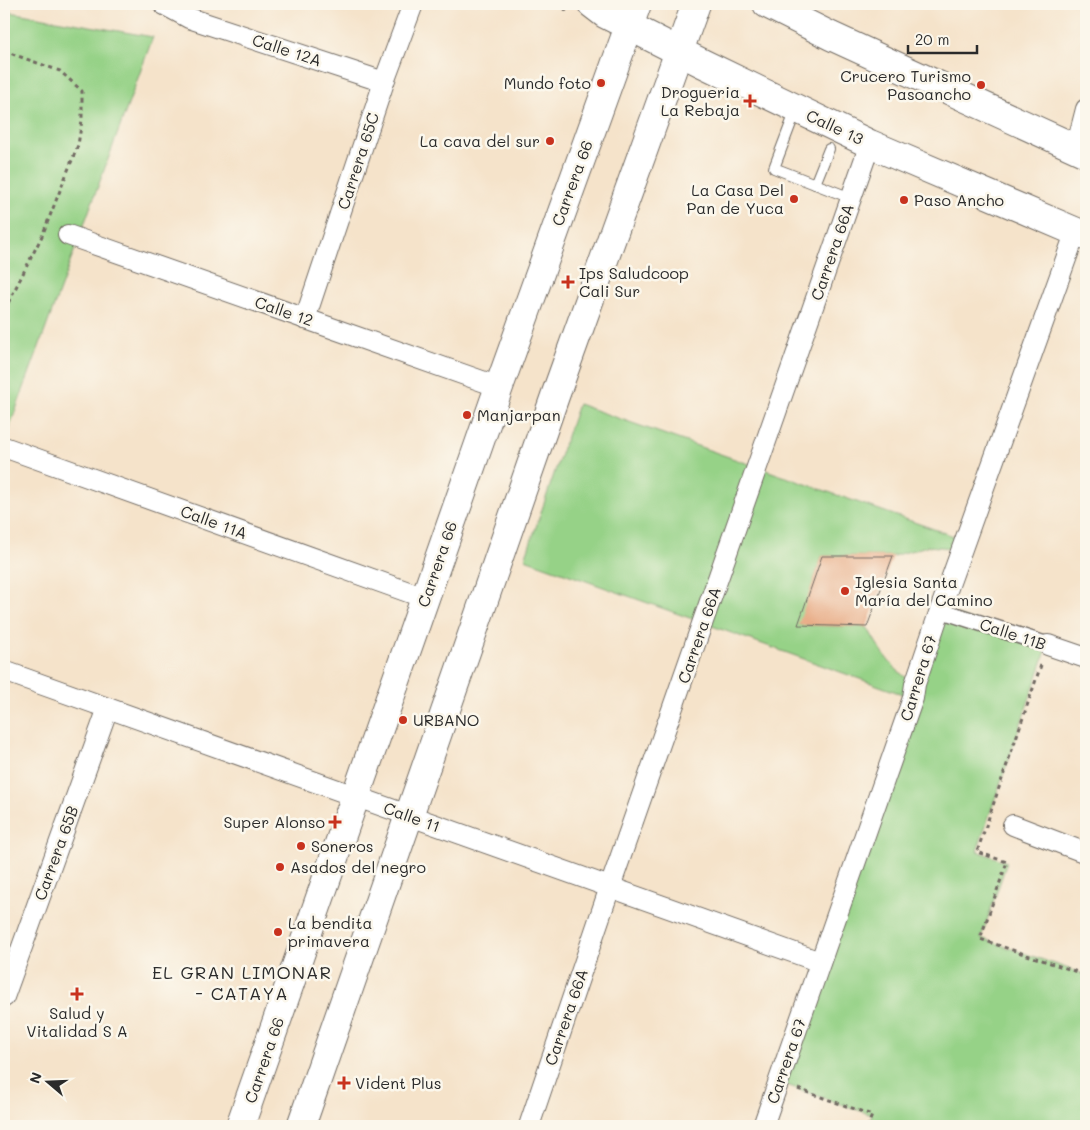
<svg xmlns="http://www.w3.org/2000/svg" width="1090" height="1130" font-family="Mali,sans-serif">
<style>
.green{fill:#96d287;stroke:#607e59}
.building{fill:#e49c71}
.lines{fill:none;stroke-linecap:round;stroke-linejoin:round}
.service-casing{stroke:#726b63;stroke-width:12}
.pedestrian-casing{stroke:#726b63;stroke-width:18}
.minor-casing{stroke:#726b63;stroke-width:22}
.secondary-casing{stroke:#726b63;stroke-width:30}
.path{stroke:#726b63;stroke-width:3;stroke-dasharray:4 4;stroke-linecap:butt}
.service{stroke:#fff;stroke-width:10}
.pedestrian{stroke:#fff;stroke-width:15}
.minor{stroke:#fff;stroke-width:20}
.secondary{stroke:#fff;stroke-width:28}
.poi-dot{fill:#c8321e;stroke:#fbf7ec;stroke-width:2}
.labels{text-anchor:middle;stroke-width:5;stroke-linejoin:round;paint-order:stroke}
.street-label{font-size:16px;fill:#2b2b2b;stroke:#fbf7ec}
.poi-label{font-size:16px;fill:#2b2b2b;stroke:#fbf7ec;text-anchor:start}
.neighbourhood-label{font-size:18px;letter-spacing:1px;fill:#2b2b2b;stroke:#fbf7ec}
</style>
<rect width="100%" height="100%" fill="#fbf7ec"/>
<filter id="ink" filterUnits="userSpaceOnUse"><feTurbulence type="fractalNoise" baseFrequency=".02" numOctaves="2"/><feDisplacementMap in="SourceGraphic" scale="10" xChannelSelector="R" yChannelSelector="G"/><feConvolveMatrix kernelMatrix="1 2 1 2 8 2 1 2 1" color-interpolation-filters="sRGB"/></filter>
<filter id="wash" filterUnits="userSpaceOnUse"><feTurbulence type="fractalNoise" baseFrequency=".0096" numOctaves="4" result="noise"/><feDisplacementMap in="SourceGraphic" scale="20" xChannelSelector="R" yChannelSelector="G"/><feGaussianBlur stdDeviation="1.12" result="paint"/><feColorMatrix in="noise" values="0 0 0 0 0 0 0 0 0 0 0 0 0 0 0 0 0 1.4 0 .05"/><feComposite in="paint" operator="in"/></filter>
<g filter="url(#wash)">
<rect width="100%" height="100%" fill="#f5e3ca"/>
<!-- green -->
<g class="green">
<polygon points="4,11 153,37 4,442"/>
<path d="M578,404L965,540L953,548L927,546L893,556H822L799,625L867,627C881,651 890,668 915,684L940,610L1048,645L977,851L1007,862L981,938L1086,975V1126H868L872,1115L778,1082L913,698L525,559Z"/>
</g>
<g id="blocks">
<!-- building -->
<polygon class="building" points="822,556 893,556 867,627 798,625"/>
</g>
</g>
<g filter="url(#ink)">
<use href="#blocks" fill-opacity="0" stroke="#726b63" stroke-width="1"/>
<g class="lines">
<!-- service casing -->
<g class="service-casing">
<g id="service">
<polyline points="796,110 774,168 851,198"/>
<polyline points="815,184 829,149"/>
</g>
</g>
<!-- pedestrian casing -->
<g class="pedestrian-casing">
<polyline id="pedestrian" points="940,610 1048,645"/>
</g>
<!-- minor casing -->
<g class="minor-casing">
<g id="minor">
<polyline points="163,4 189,18 384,82"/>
<polyline points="1076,148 1086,109"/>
<polyline points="68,235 499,387"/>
<polyline points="305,319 384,82 413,4"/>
<polyline points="4,447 425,598"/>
<polyline points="1048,645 1086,658"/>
<polyline points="4,671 820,962"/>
<polyline points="1013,825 1086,853"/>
<polyline points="4,997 108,708"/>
<polyline points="529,1126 610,887 870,144"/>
<polyline points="763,1126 913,698 915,684 940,610 1076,231"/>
</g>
</g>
<!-- secondary casing -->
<g class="secondary-casing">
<g id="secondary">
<polyline points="592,4 605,14 702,63 870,144 1086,236"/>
<polyline points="767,4 831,36 1086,153"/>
<polyline points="240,1126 499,387 637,4"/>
<polyline points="301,1126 555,396 696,4"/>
</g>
</g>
<!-- path -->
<g class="path">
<polyline points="558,4 567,11"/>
<polyline points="4,51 60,71 82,91 82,120 78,145 42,236 4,311"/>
<polyline points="1041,665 977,852 1007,862 980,939 1086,975"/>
<polyline points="798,1089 872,1115 868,1126"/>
</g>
<!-- service -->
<use href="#service" class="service"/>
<!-- pedestrian -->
<use href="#pedestrian" class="pedestrian"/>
<!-- minor -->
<use href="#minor" class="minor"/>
<!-- secondary -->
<use href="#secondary" class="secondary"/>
</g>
</g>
<!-- markers -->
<g class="poi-dot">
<circle cx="601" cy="83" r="5"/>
<circle cx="981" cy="85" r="5"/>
<path d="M747.5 93.5h5v5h5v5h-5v5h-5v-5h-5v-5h5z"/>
<circle cx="550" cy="141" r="5"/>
<circle cx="794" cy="199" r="5"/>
<circle cx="904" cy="200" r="5"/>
<path d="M565.5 274.5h5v5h5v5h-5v5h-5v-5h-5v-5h5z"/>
<circle cx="467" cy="415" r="5"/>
<circle cx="845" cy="591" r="5"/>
<circle cx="403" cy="720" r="5"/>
<path d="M332.5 814.5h5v5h5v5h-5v5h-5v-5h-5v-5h5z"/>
<circle cx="301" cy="846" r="5"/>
<circle cx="280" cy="867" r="5"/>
<circle cx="278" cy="932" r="5"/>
<path d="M74.5 986.5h5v5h5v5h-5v5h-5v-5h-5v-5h5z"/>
<path d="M341.5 1075.5h5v5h5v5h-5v5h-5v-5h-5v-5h5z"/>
</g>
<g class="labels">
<!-- street labels -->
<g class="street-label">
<text transform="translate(287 50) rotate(18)" y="6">Calle 12A</text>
<text transform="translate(835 127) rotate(25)" y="6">Calle 13</text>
<text transform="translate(358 161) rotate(-72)" y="6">Carrera 65C</text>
<text transform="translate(572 183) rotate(-70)" y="6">Carrera 66</text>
<text transform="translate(832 252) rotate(-71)" y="6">Carrera 66A</text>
<text transform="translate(284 311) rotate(19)" y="6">Calle 12</text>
<text transform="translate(214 522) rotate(20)" y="6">Calle 11A</text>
<text transform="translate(437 564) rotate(-71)" y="6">Carrera 66</text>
<text transform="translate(1013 634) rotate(18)" y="6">Calle 11B</text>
<text transform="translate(699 635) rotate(-71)" y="6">Carrera 66A</text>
<text transform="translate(918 678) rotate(-73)" y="6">Carrera 67</text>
<text transform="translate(412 817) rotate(20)" y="6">Calle 11</text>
<text transform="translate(56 853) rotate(-70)" y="6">Carrera 65B</text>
<text transform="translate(566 1017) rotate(-71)" y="6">Carrera 66A</text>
<text transform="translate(264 1060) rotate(-71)" y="6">Carrera 66</text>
<text transform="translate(786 1061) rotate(-71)" y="6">Carrera 67</text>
</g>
<!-- poi labels -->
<g class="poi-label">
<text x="971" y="82" text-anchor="end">Crucero Turismo<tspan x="971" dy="18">Pasoancho</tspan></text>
<text x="591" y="89" text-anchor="end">Mundo foto</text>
<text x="740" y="98" text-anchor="end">Drogueria<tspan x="740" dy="18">La Rebaja</tspan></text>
<text x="540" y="147" text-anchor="end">La cava del sur</text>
<text x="784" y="196" text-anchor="end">La Casa Del<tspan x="784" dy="18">Pan de Yuca</tspan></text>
<text x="914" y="206">Paso Ancho</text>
<text x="579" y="279">Ips Saludcoop<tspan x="579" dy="18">Cali Sur</tspan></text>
<text x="477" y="421">Manjarpan</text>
<text x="855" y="588">Iglesia Santa<tspan x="855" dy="18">María del Camino</tspan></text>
<text x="413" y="726">URBANO</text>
<text x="325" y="828" text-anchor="end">Super Alonso</text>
<text x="311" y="852">Soneros</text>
<text x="290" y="873">Asados del negro</text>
<text x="288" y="929">La bendita<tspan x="288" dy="18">primavera</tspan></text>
<text x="77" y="1019" text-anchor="middle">Salud y<tspan x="77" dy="18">Vitalidad S A</tspan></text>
<text x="355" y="1089">Vident Plus</text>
</g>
<!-- neighbourhood labels -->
<g class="neighbourhood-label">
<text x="242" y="979">EL GRAN LIMONAR<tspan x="242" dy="21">- CATAYA</tspan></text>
</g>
</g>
<!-- margin -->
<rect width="1090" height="1130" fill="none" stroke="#fbf7ec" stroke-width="20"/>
<!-- north arrow -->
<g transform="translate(48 1082) rotate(289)" stroke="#fbf7ec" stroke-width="4" paint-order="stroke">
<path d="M0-4L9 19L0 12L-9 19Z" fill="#2b2b2b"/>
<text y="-8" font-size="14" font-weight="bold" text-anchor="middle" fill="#2b2b2b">N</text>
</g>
<!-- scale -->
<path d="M908 45v8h69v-8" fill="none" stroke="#2b2b2b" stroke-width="2.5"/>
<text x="915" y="45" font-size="15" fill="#2b2b2b" stroke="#fbf7ec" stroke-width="4" paint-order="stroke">20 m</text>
</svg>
